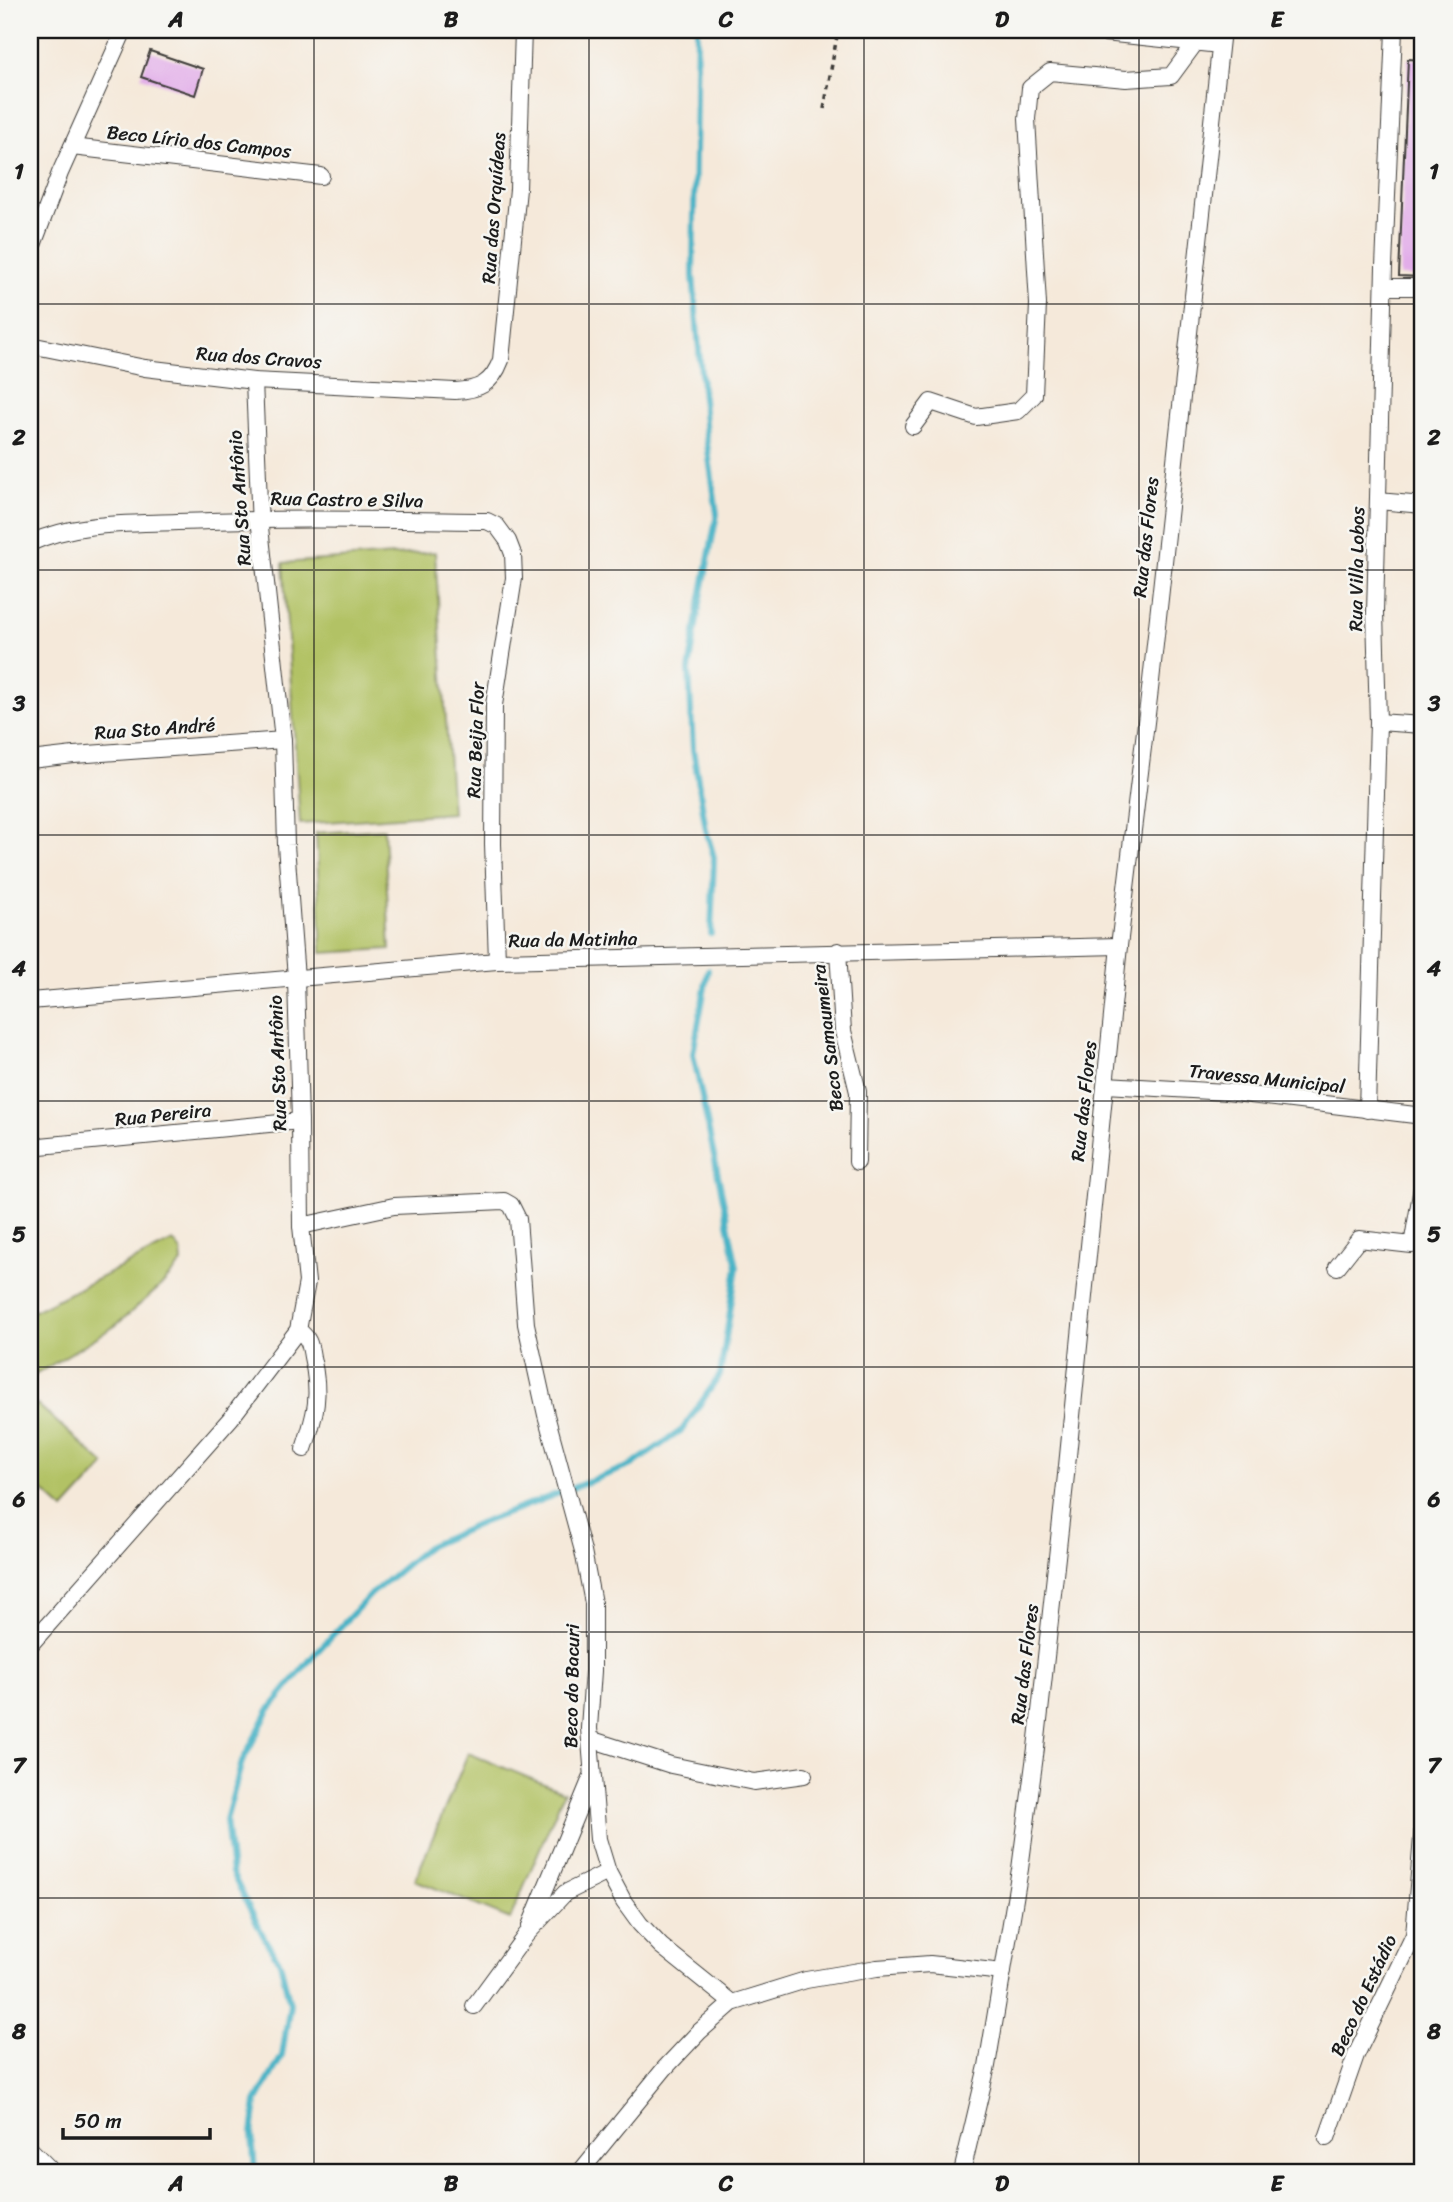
<svg xmlns="http://www.w3.org/2000/svg" width="1453" height="2202" font-family="Sriracha,sans-serif">
<style>
.green{fill:#b2c265;stroke:#676f40;stroke-width:2}
.lines{fill:none;stroke-linecap:round;stroke-linejoin:round}
.stream{stroke:#48b3c6;stroke-width:6}
.building{fill:#e2ade9}
.minor-casing{stroke:#3d3b38;stroke-width:18}
.path{stroke:#3d3b38;stroke-width:3.5;stroke-dasharray:5 5;stroke-linecap:butt}
.minor{stroke:#fff;stroke-width:16}
.grid{fill:none;stroke:#1c1c1c;stroke-width:2;stroke-opacity:0.55}
.labels{text-anchor:middle;stroke-width:5;stroke-linejoin:round;paint-order:stroke}
.street-label{font-size:19px;fill:#1c1c1c;stroke:#f6f6f2}
.neatline{fill:none;stroke:#1c1c1c;stroke-width:2.5}
.grid-label{font-size:23px;text-anchor:middle;font-weight:bold;fill:#1c1c1c}
</style>
<rect width="100%" height="100%" fill="#f6f6f2"/>
<filter id="ink" filterUnits="userSpaceOnUse"><feTurbulence type="fractalNoise" baseFrequency=".0143" numOctaves="2"/><feDisplacementMap in="SourceGraphic" scale="14" xChannelSelector="R" yChannelSelector="G"/><feConvolveMatrix kernelMatrix="1 2 1 2 8 2 1 2 1" color-interpolation-filters="sRGB"/></filter>
<filter id="wash" filterUnits="userSpaceOnUse"><feTurbulence type="fractalNoise" baseFrequency=".00686" numOctaves="4" result="noise"/><feDisplacementMap in="SourceGraphic" scale="28" xChannelSelector="R" yChannelSelector="G"/><feGaussianBlur stdDeviation="1.57" result="paint"/><feColorMatrix in="noise" values="0 0 0 0 0 0 0 0 0 0 0 0 0 0 0 0 0 1.4 0 .05"/><feComposite in="paint" operator="in"/></filter>
<g filter="url(#wash)">
<rect width="100%" height="100%" fill="#f5e9da"/>
<!-- green -->
<g class="green">
<polygon points="435,552 452,813 300,824 283,563"/>
<polygon points="384,829 390,949 322,953 316,833"/>
<polygon points="173,1241 181,1251 182,1263 161,1286 115,1326 30,1378 30,1313"/>
<polygon points="37,1404 105,1465 64,1510 30,1479 30,1412"/>
<polygon points="468,1753 564,1792 510,1919 415,1880"/>
</g>
<g class="lines">
<!-- stream -->
<g class="stream">
<polyline points="697,30 693,275 706,436 717,514 698,613 689,671 693,749 706,830 714,857 711,934"/>
<polyline points="255,2172 252,2134 256,2102 282,2056 290,2004 280,1963 266,1941 232,1873 226,1820 242,1762 269,1710 314,1655 371,1594 427,1547 481,1523 632,1465 682,1430 720,1375 737,1267 693,1054 708,970"/>
</g>
</g>
<g id="blocks">
<!-- building -->
<g class="building">
<polygon points="150,51 203,69 195,95 141,77"/>
<polygon points="1408,59 1423,60 1423,277 1399,276"/>
</g>
</g>
</g>
<g filter="url(#ink)">
<use href="#blocks" fill-opacity="0" stroke="#3d3b38" stroke-width="2"/>
<g class="lines">
<!-- minor casing -->
<g class="minor-casing">
<g id="minor">
<polyline points="1076,30 1220,45"/>
<polyline points="72,147 321,176"/>
<polyline points="30,253 60,173 124,30"/>
<polyline points="1384,287 1423,287"/>
<path d="M30,345L145,368L254,381L455,391C479,390 492,384 501,360L518,189L523,30"/>
<polyline points="913,426 931,402 976,417 1018,411 1034,395 1038,304 1027,119 1030,88 1050,72 1126,79 1171,76 1196,42"/>
<polyline points="1378,501 1423,505"/>
<path d="M30,543C76,522 127,524 177,522C280,518 384,520 487,521L497,526L508,541L513,554L514,578L494,705L493,844L497,961"/>
<polyline points="1378,722 1423,725"/>
<polyline points="30,760 74,755 283,740"/>
<polyline points="838,951 843,1031 858,1092 857,1162"/>
<polyline points="30,1001 497,961 1119,946"/>
<polyline points="1106,1085 1226,1092 1423,1116"/>
<polyline points="1367,1110 1378,722 1375,613 1384,267 1394,30"/>
<polyline points="30,1147 300,1121"/>
<polyline points="301,1226 394,1206 504,1201 511,1205 518,1219 526,1324 546,1415 583,1551 593,1603 593,1671 589,1728 598,1839 608,1872 624,1902 640,1924 661,1946 732,2003"/>
<polyline points="1337,1267 1359,1239 1412,1245 1423,1182"/>
<path d="M298,1330C309,1338 310,1344 312,1357C321,1395 316,1413 304,1449"/>
<polyline points="30,1645 231,1418 298,1330 307,1282 301,1226 300,1121 296,978 286,845 283,740 260,527 254,381"/>
<polyline points="590,1739 671,1765 754,1782 804,1775"/>
<polyline points="530,1926 591,1778"/>
<polyline points="474,2006 526,1935 565,1893 608,1872"/>
<polyline points="1327,2138 1356,2055 1414,1935 1423,1825"/>
<polyline points="30,2149 53,2172"/>
<polyline points="580,2172 665,2068 699,2032 732,2003 806,1980 877,1968 930,1964 1003,1972"/>
<polyline points="962,2172 987,2066 1020,1869 1036,1748 1067,1466 1119,946 1151,681 1222,30"/>
</g>
</g>
<!-- path -->
<polyline class="path" points="824,109 838,30"/>
<!-- minor -->
<use href="#minor" class="minor"/>
</g>
</g>
<!-- grid -->
<path class="grid" d="M314,30V2172M589,30V2172M864,30V2172M1139,30V2172M30,304H1423M30,570H1423M30,835H1423M30,1101H1423M30,1367H1423M30,1632H1423M30,1898H1423"/>
<g class="labels">
<!-- street labels -->
<g class="street-label">
<text transform="translate(199 141) rotate(6)" y="7">Beco Lírio dos Campos</text>
<text transform="translate(493 208) rotate(-86)" y="7">Rua das Orquídeas</text>
<text transform="translate(259 357) rotate(4)" y="7">Rua dos Cravos</text>
<text transform="translate(239 498) rotate(-94)" y="7">Rua Sto Antônio</text>
<text transform="translate(347 499) rotate(1)" y="7">Rua Castro e Silva</text>
<text transform="translate(1145 537) rotate(-84)" y="7">Rua das Flores</text>
<text transform="translate(1356 569) rotate(-89)" y="7">Rua Villa Lobos</text>
<text transform="translate(155 728) rotate(-4)" y="7">Rua Sto André</text>
<text transform="translate(475 740) rotate(-88)" y="7">Rua Beija Flor</text>
<text transform="translate(573 939) rotate(-1)" y="7">Rua da Matinha</text>
<text transform="translate(827 1038) rotate(-97)" y="7">Beco Samaumeira</text>
<text transform="translate(277 1063) rotate(-92)" y="7">Rua Sto Antônio</text>
<text transform="translate(1267 1078) rotate(6)" y="7">Travessa Municipal</text>
<text transform="translate(1083 1101) rotate(-84)" y="7">Rua das Flores</text>
<text transform="translate(163 1114) rotate(-6)" y="7">Rua Pereira</text>
<text transform="translate(1024 1664) rotate(-83)" y="7">Rua das Flores</text>
<text transform="translate(571 1686) rotate(-89)" y="7">Beco do Bacuri</text>
<text transform="translate(1363 1995) rotate(-65)" y="7">Beco do Estádio</text>
</g>
</g>
<!-- margin -->
<rect width="1453" height="2202" fill="none" stroke="#f6f6f2" stroke-width="77"/>
<!-- scale -->
<path d="M63 2128v10h147v-10" fill="none" stroke="#1c1c1c" stroke-width="3.5"/>
<text x="74" y="2128" font-size="21" fill="#1c1c1c" stroke="#f6f6f2" stroke-width="5" paint-order="stroke">50 m</text>
<rect x="38" y="38" width="1376" height="2126" class="neatline"/>
<g class="grid-label">
<text x="176" y="27">A</text>
<text x="451" y="27">B</text>
<text x="726" y="27">C</text>
<text x="1002" y="27">D</text>
<text x="1277" y="27">E</text>
<text x="19" y="179">1</text>
<text x="1434" y="179">1</text>
<text x="19" y="445">2</text>
<text x="1434" y="445">2</text>
<text x="19" y="711">3</text>
<text x="1434" y="711">3</text>
<text x="19" y="976">4</text>
<text x="1434" y="976">4</text>
<text x="19" y="1242">5</text>
<text x="1434" y="1242">5</text>
<text x="19" y="1507">6</text>
<text x="1434" y="1507">6</text>
<text x="19" y="1773">7</text>
<text x="1434" y="1773">7</text>
<text x="19" y="2039">8</text>
<text x="1434" y="2039">8</text>
<text x="176" y="2191">A</text>
<text x="451" y="2191">B</text>
<text x="726" y="2191">C</text>
<text x="1002" y="2191">D</text>
<text x="1277" y="2191">E</text>
</g>
</svg>
